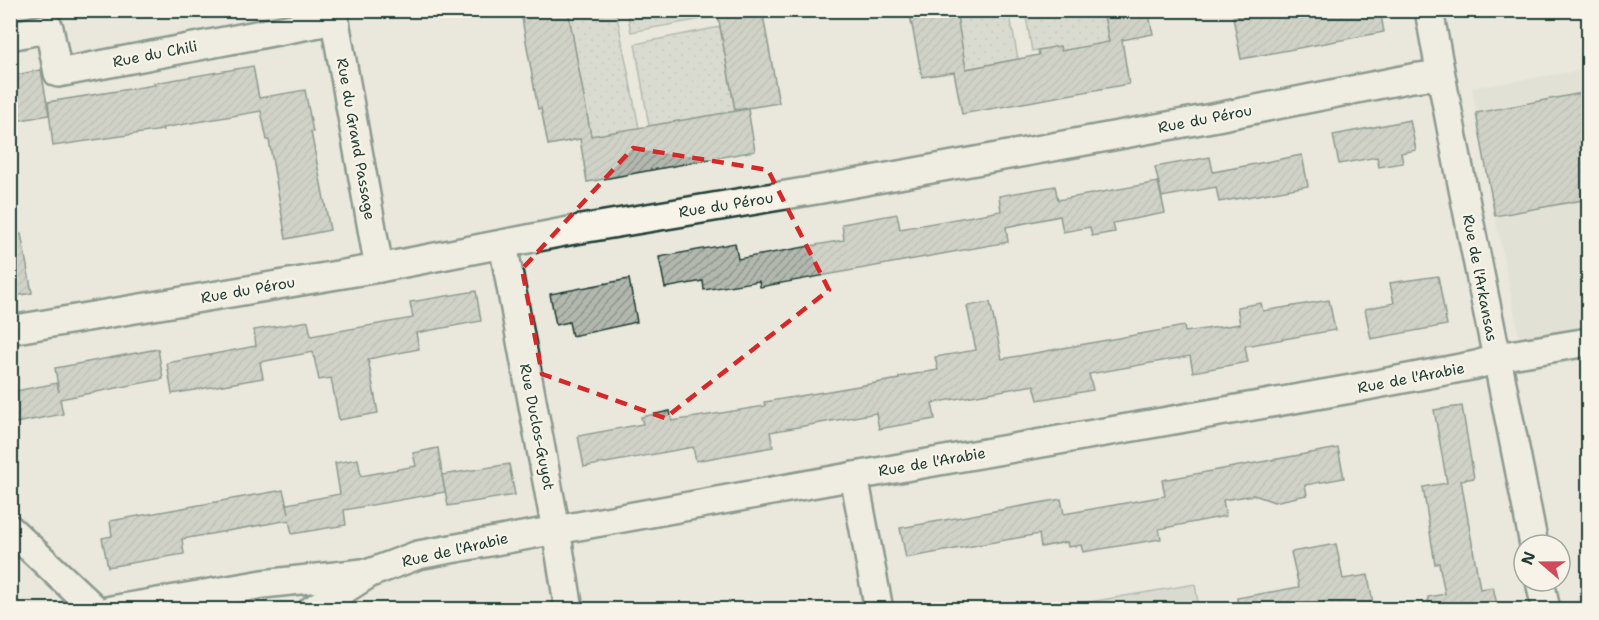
<svg xmlns="http://www.w3.org/2000/svg" width="1599" height="620" font-family="'Shantell Sans',sans-serif">
<style>
.built{fill:#d9dacf}
.grass{fill:url(#grass-dots);stroke:#74847a;stroke-width:1.5}
.garden{fill:#c8ccc1;stroke:#74847a;stroke-width:1.5}
.building{fill:url(#building-hatch);stroke:#1f3d34;stroke-width:1.5}
.lines{fill:none;stroke-linecap:round;stroke-linejoin:round}
.street-casing{stroke:#1f3d34;stroke-width:32}
.street{stroke:#f7f3e8;stroke-width:27}
.marked{fill:none;stroke:#d62828;stroke-width:4.5;stroke-dasharray:12 8;stroke-linejoin:round}
.labels{text-anchor:middle;stroke-width:4.5;stroke-linejoin:round;paint-order:stroke}
.street-label{font-size:15px;fill:#1f3d34;stroke:#f7f3e8}
</style>
<defs>
<pattern id="grass-dots" width="8" height="8" patternUnits="userSpaceOnUse" patternTransform="scale(1.5)"><rect width="8" height="8" fill="#c8ccc1"/><path d="M2 2h.1M6 6h.1" fill="none" stroke="#abb0a6" stroke-width="1.8" stroke-linecap="round"/></pattern>
<pattern id="building-hatch" width="6" height="6" patternUnits="userSpaceOnUse" patternTransform="scale(1.5)"><rect width="6" height="6" fill="#b2b8ae"/><path d="M-1 1l2-2M0 6l6-6M5 7l2-2" fill="none" stroke="#90978e"/></pattern>
</defs>
<rect width="100%" height="100%" fill="#eae8dd"/>
<filter id="ink" filterUnits="userSpaceOnUse"><feTurbulence type="fractalNoise" baseFrequency=".0167" numOctaves="2"/><feDisplacementMap in="SourceGraphic" scale="12" xChannelSelector="R" yChannelSelector="G"/><feConvolveMatrix kernelMatrix="1 2 1 2 8 2 1 2 1" color-interpolation-filters="sRGB"/></filter>
<g filter="url(#ink)">
<!-- built -->
<polygon class="built" points="1588,69 1588,359 1526,370 1495,216 1472,88"/>
<!-- grass -->
<g class="grass">
<polygon points="568,11 616,11 639,128 591,136"/>
<polygon points="627,11 717,11 718,16 631,32"/>
<polygon points="955,11 1009,11 1018,59 966,69"/>
<polygon points="1025,11 1103,11 1109,42 1061,51 1060,46 1032,51"/>
<polygon points="720,27 735,111 649,126 635,44"/>
</g>
<!-- garden -->
<polygon class="garden" points="1195,584 1199,609 1049,609"/>
<!-- building -->
<g class="building">
<polygon points="533,10 568,10 591,136 748,109 755,151 587,182 580,139 548,145 541,108 538,109 521,13"/>
<polygon points="717,10 762,10 779,103 735,110"/>
<polygon points="909,10 956,10 966,69 1039,55 1038,50 1060,46 1061,51 1109,42 1103,10 1148,10 1153,34 1122,40 1129,84 962,114 954,72 922,77"/>
<polygon points="1267,10 1380,10 1384,32 1241,59 1233,17"/>
<polygon points="253,66 259,98 305,90 313,132 311,132 330,230 286,239 269,140 267,140 261,111 162,128 163,130 53,146 48,102 155,85 154,83"/>
<polygon points="41,70 49,115 10,122 10,76"/>
<polygon points="1588,92 1588,199 1495,216 1476,113"/>
<polygon points="1410,120 1416,150 1401,153 1403,163 1379,167 1377,157 1339,164 1333,135"/>
<polygon points="1302,155 1308,186 1219,202 1216,187 1162,197 1155,167 1210,157 1213,172"/>
<polygon points="1158,182 1165,213 1113,223 1115,232 1092,236 1090,227 1063,232 1060,216 1006,227 1008,242 760,287 759,281 704,290 703,281 665,288 659,257 735,243 738,259 844,240 842,224 897,214 900,229 1001,211 999,196 1055,186 1058,200"/>
<polygon points="21,234 32,293 10,297 10,235"/>
<polygon points="1438,276 1447,325 1371,339 1365,309 1394,303 1390,283"/>
<polygon points="629,279 637,322 572,336 569,322 556,325 550,294"/>
<polygon points="476,291 481,321 416,333 419,349 368,359 378,413 339,420 331,378 319,380 313,352 260,362 263,378 172,394 167,363 256,346 254,330 308,321 311,336 413,318 410,302"/>
<polygon points="1329,300 1335,330 1245,346 1248,362 1193,372 1190,356 1089,374 1093,390 1038,400 1034,385 932,403 935,419 879,429 876,413 826,422 770,432 773,447 696,461 693,447 584,467 578,436 643,424 641,417 670,411 672,421 765,406 764,402 899,379 899,377 938,370 935,357 976,350 967,306 990,302 1002,359 1184,326 1185,332 1240,324 1237,307 1261,303 1263,311"/>
<polygon points="158,349 163,379 60,399 63,414 10,424 10,392 57,383 59,392 55,368"/>
<polygon points="1462,406 1474,478 1461,480 1480,589 1493,587 1498,609 1429,609 1428,597 1445,594 1439,563 1435,564 1423,487 1447,483 1434,410"/>
<polygon points="438,448 445,492 344,510 346,525 292,534 289,520 182,539 184,554 108,567 102,538 112,536 110,521 283,490 289,514 287,504 340,494 335,463 358,459 361,476 416,466 413,453"/>
<polygon points="1338,448 1344,478 1305,485 1307,495 1274,502 1254,495 1223,500 1226,516 1159,529 1161,539 1083,552 1081,545 1068,547 1067,542 1041,547 1039,534 906,558 900,528 1061,499 1064,514 1154,498 1165,496 1162,480"/>
<polygon points="509,464 515,495 448,506 442,475"/>
<polygon points="1336,544 1343,579 1368,575 1374,609 1238,609 1237,598 1299,587 1291,552"/>
</g>
<g class="lines">
<!-- street casing -->
<g class="street-casing">
<g id="street">
<polyline points="333,10 379,268"/>
<path d="M1429,10C1461,189 1500,367 1534,545"/>
<polyline points="10,36 49,28 58,73 335,20"/>
<polyline points="503,244 556,530 569,610"/>
<polyline points="10,330 379,268 569,231 822,189 1217,117 1412,78 1428,76 1441,79"/>
<polyline points="854,476 879,610"/>
<polyline points="10,529 96,610"/>
<polyline points="1540,581 1546,610"/>
<polyline points="111,610 263,584 363,573"/>
<polyline points="312,610 370,573 418,555 905,467 1351,389 1476,365 1510,355 1588,342"/>
</g>
</g>
<!-- street -->
<use href="#street" class="street"/>
</g>
</g>
<!-- marked area -->
<path d="M0 0H1599V620H0ZM633,148L768,170L829,290L665,418L542,374L522,269Z" fill="#eae8dd" fill-opacity=".55" fill-rule="evenodd"/>
<path class="marked" d="M633,148L768,170L829,290L665,418L542,374L522,269Z"/>
<g class="labels">
<!-- street labels -->
<g class="street-label">
<text transform="translate(155 54) rotate(-11)" y="5">Rue du Chili</text>
<text transform="translate(1205 119) rotate(-11)" y="5">Rue du Pérou</text>
<text transform="translate(356 139) rotate(80)" y="5">Rue du Grand Passage</text>
<text transform="translate(726 205) rotate(-9)" y="5">Rue du Pérou</text>
<text transform="translate(1480 278) rotate(79)" y="5">Rue de l'Arkansas</text>
<text transform="translate(248 290) rotate(-10)" y="5">Rue du Pérou</text>
<text transform="translate(1411 378) rotate(-11)" y="5">Rue de l'Arabie</text>
<text transform="translate(537 427) rotate(79)" y="5">Rue Duclos-Guyot</text>
<text transform="translate(932 462) rotate(-10)" y="5">Rue de l'Arabie</text>
<text transform="translate(455 550) rotate(-13)" y="5">Rue de l'Arabie</text>
</g>
</g>
<!-- margin -->
<rect width="1599" height="620" fill="none" stroke="#f7f3e8" stroke-width="36"/>
<rect x="18" y="18" width="1563" height="584" fill="none" stroke="#1f3d34" stroke-width="2" filter="url(#ink)"/>
<!-- north arrow -->
<g transform="translate(1542 563) rotate(290)"><circle r="28" fill="#f7f3e8" stroke="#a1aaa0" stroke-width="1.5"/>
<path d="M0-4.5L10 22L0 15L-10 22Z" fill="#d1495b"/>
<text y="-9" font-size="16" font-weight="bold" text-anchor="middle" fill="#1f3d34">N</text>
</g>
</svg>
